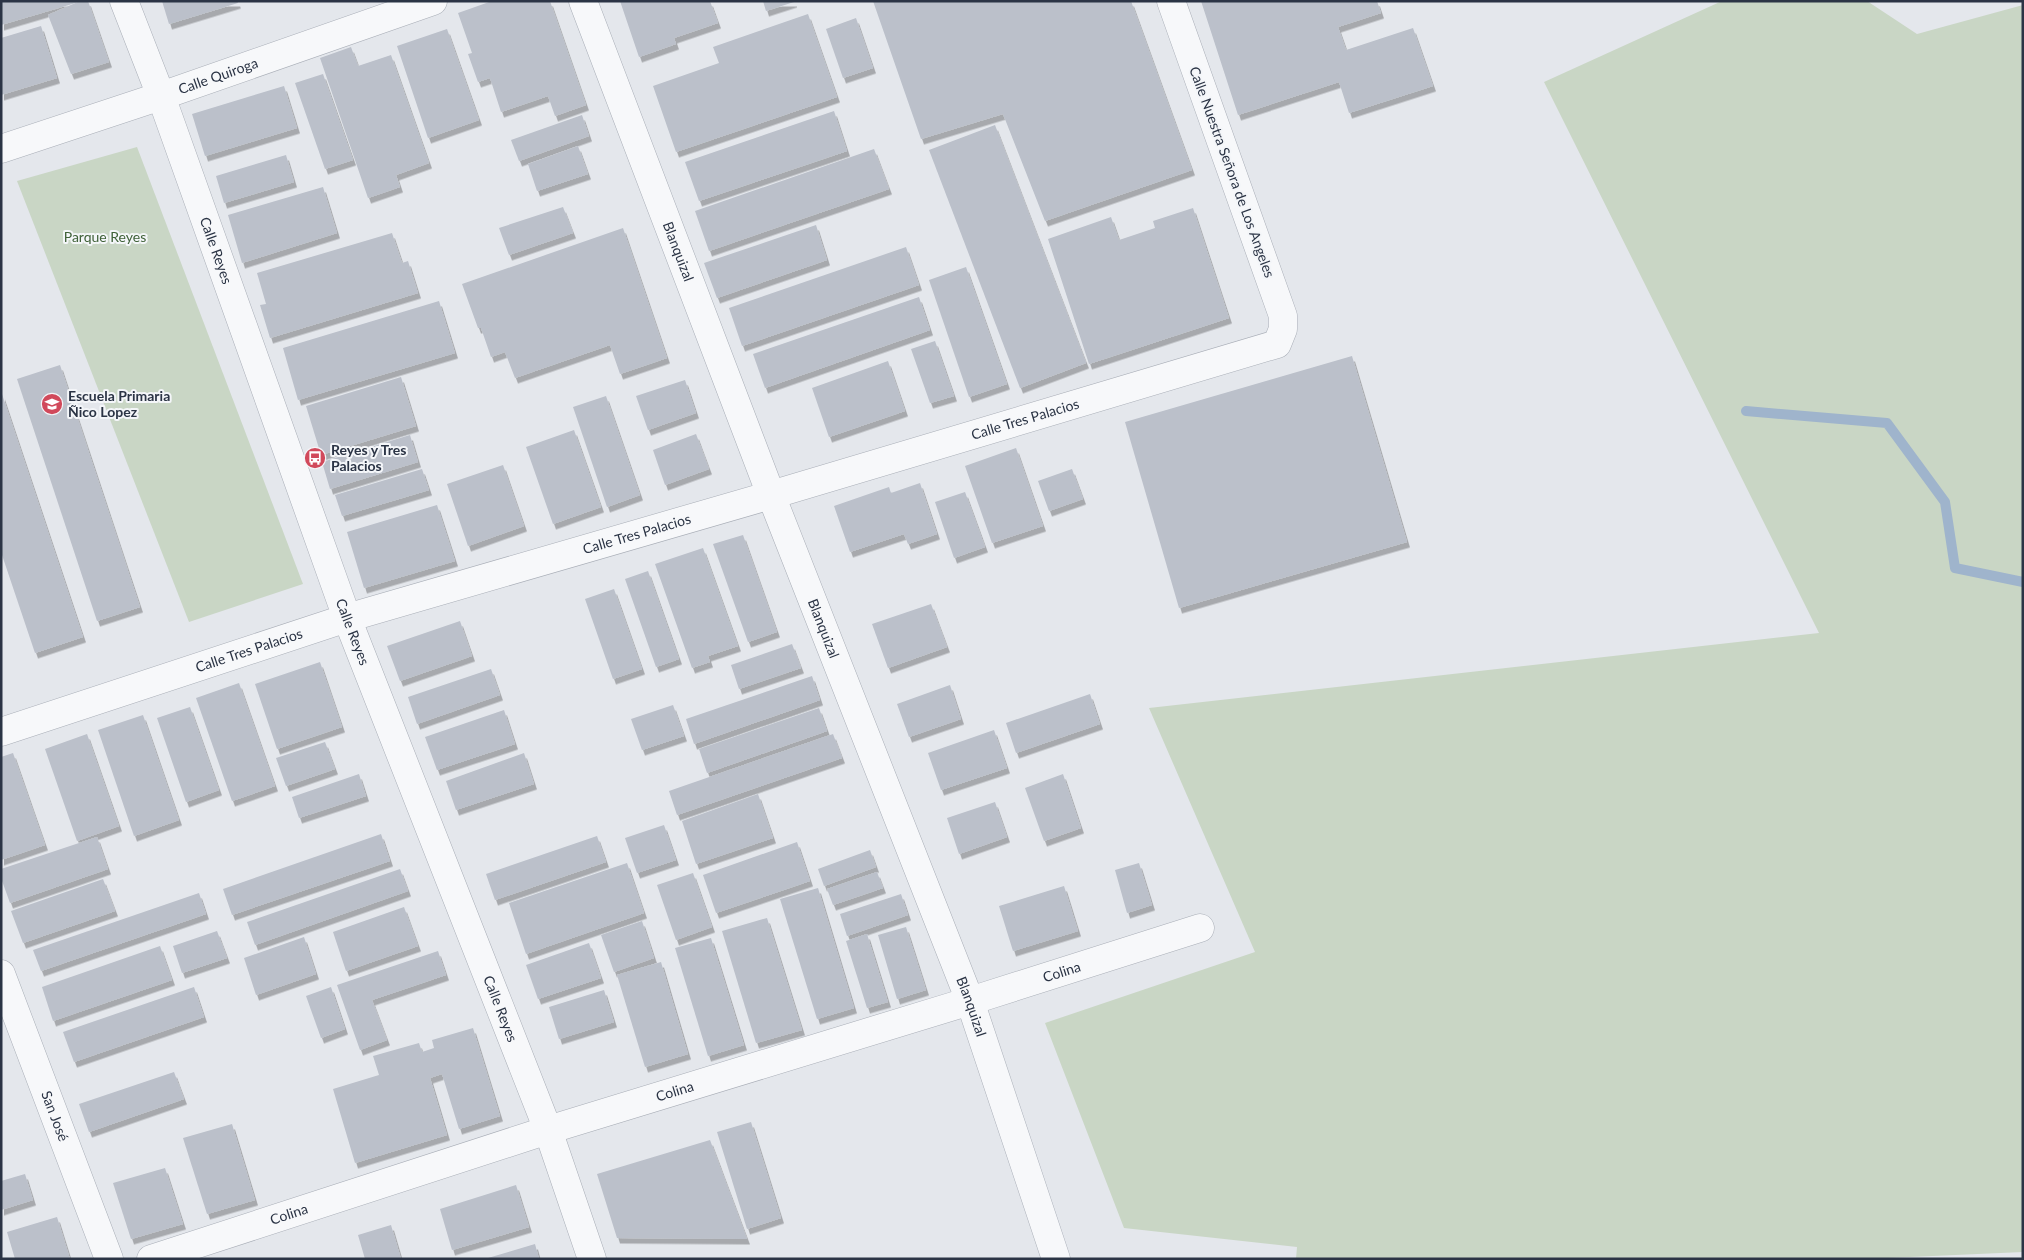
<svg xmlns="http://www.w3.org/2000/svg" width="2024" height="1260" font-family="Lato,sans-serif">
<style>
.green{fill:#c9d6c5}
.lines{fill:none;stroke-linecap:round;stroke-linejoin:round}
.stream{stroke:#9fb4cc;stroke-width:10}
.building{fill:#bbc0ca;filter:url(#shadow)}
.minor-casing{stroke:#a9aeb7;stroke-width:29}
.minor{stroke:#f7f8fa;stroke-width:28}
.labels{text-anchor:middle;stroke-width:4;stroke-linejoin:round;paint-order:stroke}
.street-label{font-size:14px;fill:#2b3445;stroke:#f4f6f9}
.park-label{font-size:14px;fill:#3f6138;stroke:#f4f6f9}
.poi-label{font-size:14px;font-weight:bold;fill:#2b3445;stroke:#f4f6f9;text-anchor:start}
</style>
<defs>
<filter id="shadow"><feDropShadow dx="3" dy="5.5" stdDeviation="0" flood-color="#0004"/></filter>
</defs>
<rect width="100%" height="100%" fill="#e4e7ec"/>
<!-- green -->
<g class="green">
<polygon points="1722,1 1867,1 1917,34 2023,5 2023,1252 1865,1259 1296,1259 1297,1247 1124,1228 1045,1023 1255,952 1149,708 1819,633 1544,82"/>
<polygon points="137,147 303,584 189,622 17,181"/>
</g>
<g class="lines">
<!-- stream -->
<polyline class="stream" points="1746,411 1887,423 1945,502 1955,568 2023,582"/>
</g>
<!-- building -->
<g class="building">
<polygon points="1,1 79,1 79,2 1,25"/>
<polygon points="80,1 88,1 109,62 71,74 48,15"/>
<polygon points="162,1 237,1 238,3 169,24"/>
<polygon points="492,1 550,1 586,105 555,116 548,96 501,112 490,78 478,82 468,54 472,53 458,13"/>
<polygon points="620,1 710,1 718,23 674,38 676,44 639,57"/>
<polygon points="763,1 794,1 794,2 766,11"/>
<polygon points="873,1 1131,1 1192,170 1045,221 1003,114 921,139"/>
<polygon points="1201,1 1377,1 1381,13 1338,27 1346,50 1413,28 1433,86 1349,113 1339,82 1238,115"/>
<polygon points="808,14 837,97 676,152 653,86 719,63 713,47"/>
<polygon points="856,18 873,68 843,78 826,29"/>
<polygon points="41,26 57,78 1,95 1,38"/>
<polygon points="447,29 479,120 428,138 397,46"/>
<polygon points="351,47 358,66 391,55 429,163 396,175 400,187 368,198 320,58"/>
<polygon points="323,74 353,160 325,169 295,83"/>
<polygon points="284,86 297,128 205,156 192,114"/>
<polygon points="834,111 847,151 699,201 685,162"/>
<polygon points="582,115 589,136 519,161 511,140"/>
<polygon points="995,125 1086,363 1020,388 929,150"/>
<polygon points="578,146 588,174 537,191 528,164"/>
<polygon points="874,149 889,189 709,251 695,211"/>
<polygon points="286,155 294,182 224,203 216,176"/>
<polygon points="323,187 337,233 242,263 228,215"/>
<polygon points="563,207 573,233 509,255 499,228"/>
<polygon points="1193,208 1229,318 1089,364 1048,239 1111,217 1119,240 1155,228 1153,221"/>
<polygon points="816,225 827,260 717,298 704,263"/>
<polygon points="623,228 667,358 620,374 610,345 515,378 505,352 491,357 481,328 478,328 462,284"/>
<polygon points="392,233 402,263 408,261 418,293 270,338 260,305 266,304 257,273"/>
<polygon points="906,247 919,285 742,346 729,308"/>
<polygon points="966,267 1007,384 969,397 929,280"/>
<polygon points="919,297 930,330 765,388 753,354"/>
<polygon points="439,301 455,353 298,400 283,348"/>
<polygon points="935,341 954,396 930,403 911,349"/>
<polygon points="1352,356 1407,542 1179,608 1125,422"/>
<polygon points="888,361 905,411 829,437 812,388"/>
<polygon points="60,365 140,607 97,621 17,379"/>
<polygon points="401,377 416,426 321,455 306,406"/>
<polygon points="685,380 696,413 648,430 636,396"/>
<polygon points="2,394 83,637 35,653 1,552"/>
<polygon points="606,396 640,495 607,507 573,407"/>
<polygon points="574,430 601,507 553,524 526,447"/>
<polygon points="696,434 709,469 665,485 653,450"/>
<polygon points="410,435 418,462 330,489 322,462"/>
<polygon points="1016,448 1043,526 992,543 965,466"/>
<polygon points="503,465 524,526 468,546 447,484"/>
<polygon points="422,469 429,490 342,516 335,495"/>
<polygon points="1072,469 1083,499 1049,511 1038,481"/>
<polygon points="920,483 937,534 908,544 904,534 850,552 834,506 889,487 891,493"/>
<polygon points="965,492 985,547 954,558 935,502"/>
<polygon points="437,505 455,561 364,588 347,532"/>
<polygon points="743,535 777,632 748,642 713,544"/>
<polygon points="703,548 738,646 708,656 710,662 692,668 655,564"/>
<polygon points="648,571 679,659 656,667 625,579"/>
<polygon points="614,589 642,669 613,679 585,599"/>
<polygon points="931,604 947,647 888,668 872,624"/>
<polygon points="460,621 472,656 400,681 387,646"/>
<polygon points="792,644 801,668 739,689 731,665"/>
<polygon points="320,662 342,727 277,749 255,684"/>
<polygon points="491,669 500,695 417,724 408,697"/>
<polygon points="812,676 820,700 694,744 686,719"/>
<polygon points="239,683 275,786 232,801 196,698"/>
<polygon points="950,685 961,719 909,737 897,704"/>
<polygon points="1090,694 1100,724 1016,753 1006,723"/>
<polygon points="673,705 684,736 642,750 631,719"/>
<polygon points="190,707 219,790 186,802 157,718"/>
<polygon points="819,708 827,731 707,773 699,749"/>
<polygon points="504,710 515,744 437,770 425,737"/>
<polygon points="143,715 179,820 134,836 98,730"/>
<polygon points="994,730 1007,768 941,790 928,753"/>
<polygon points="87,734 119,826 77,841 45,749"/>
<polygon points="833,734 842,758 677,815 669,791"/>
<polygon points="325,742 335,769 286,786 276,758"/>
<polygon points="13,753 45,845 1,860 1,757"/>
<polygon points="524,753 534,784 456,810 446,781"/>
<polygon points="359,774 366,796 299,818 292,797"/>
<polygon points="1063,774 1081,828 1044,841 1025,788"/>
<polygon points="758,794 773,838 696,864 682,821"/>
<polygon points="995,802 1007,837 959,854 947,818"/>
<polygon points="664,825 676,860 637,873 625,838"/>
<polygon points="381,834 390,861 232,915 223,889"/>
<polygon points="597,836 606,862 495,900 486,874"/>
<polygon points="97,837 108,869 10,903 1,878 1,869"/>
<polygon points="797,842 810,881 716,913 703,875"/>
<polygon points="870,850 876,867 824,886 818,869"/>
<polygon points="627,863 644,913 526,954 509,903"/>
<polygon points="1139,863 1152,905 1127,913 1115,870"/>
<polygon points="400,869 408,891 255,945 247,922"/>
<polygon points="877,872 883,888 833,905 827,889"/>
<polygon points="693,873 712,927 676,940 657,885"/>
<polygon points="103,879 115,911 23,943 11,911"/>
<polygon points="1064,886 1078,931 1013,951 999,906"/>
<polygon points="818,888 854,1008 817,1019 780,899"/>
<polygon points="199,893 206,914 41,971 33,950"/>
<polygon points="901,894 908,915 847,936 840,914"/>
<polygon points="404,907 418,946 346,971 333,932"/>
<polygon points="767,918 802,1030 756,1043 722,931"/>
<polygon points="642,921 654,958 614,972 601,935"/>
<polygon points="906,927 926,990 897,999 878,935"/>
<polygon points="217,931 227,958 182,973 173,946"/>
<polygon points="867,934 888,1002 867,1008 846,941"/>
<polygon points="304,937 316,974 256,995 244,958"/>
<polygon points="711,938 744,1045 708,1056 675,948"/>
<polygon points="589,943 601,978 538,999 526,965"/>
<polygon points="160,946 172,980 53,1021 42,987"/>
<polygon points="438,951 446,975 372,1000 387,1040 360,1050 337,985"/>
<polygon points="661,962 688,1054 645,1067 617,975"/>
<polygon points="194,987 204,1017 74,1062 63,1032"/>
<polygon points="331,987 345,1029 321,1038 306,996"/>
<polygon points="604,990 614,1022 559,1039 549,1007"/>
<polygon points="473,1028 500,1116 459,1129 442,1074 430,1078 447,1135 355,1163 333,1089 379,1075 373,1056 419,1043 422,1052 434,1048 432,1040"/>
<polygon points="174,1072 184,1099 89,1132 79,1104"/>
<polygon points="751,1122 781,1218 747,1229 717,1132"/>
<polygon points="232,1124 255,1200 207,1214 183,1138"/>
<polygon points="710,1140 747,1239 617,1238 597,1174"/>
<polygon points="165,1168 183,1224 131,1239 113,1183"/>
<polygon points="25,1174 33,1200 1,1210 1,1181"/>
<polygon points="516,1185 529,1227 452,1250 440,1209"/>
<polygon points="57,1217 70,1259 15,1259 7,1232"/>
<polygon points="391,1225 401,1259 365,1259 358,1235"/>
<polygon points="535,1244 539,1259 488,1259 488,1258"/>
</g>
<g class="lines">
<!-- minor casing -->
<g class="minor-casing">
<g id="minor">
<path id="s1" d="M124,1L161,96L347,618L548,1130L592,1259"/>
<path id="s2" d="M583,1L771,495L970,1001L1056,1259"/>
<path id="s3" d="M1,149L161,96L433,1"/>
<path id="s4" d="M1,732L347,618L771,495L1277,344L1283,329V316L1171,1"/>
<path id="s5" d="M1,974L109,1259"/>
<path id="s6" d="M151,1259L548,1130L970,1001L1200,928"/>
</g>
</g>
<!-- minor -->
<use href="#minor" class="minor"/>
</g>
<!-- icons -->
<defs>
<g id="school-disc" transform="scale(1.125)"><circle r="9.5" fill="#d1495b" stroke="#f4f6f9"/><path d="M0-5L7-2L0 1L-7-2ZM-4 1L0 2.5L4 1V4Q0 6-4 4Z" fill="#fff"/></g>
<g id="bus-disc" transform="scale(1.125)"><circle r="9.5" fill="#d1495b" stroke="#f4f6f9"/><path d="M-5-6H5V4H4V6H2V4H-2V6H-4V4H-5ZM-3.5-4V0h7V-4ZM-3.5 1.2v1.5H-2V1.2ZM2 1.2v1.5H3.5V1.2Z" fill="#fff"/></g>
</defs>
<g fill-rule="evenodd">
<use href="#school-disc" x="52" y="404"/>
<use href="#bus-disc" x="315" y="458"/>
</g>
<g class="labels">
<!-- street labels -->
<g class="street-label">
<text dy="5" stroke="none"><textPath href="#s3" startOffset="229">Calle Quiroga</textPath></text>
<text transform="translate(1232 172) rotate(70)" y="5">Calle Nuestra Señora de Los Angeles</text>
<text dy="5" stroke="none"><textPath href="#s1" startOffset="266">Calle Reyes</textPath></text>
<text dy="5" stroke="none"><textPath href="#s2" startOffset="268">Blanquizal</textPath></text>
<text dy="5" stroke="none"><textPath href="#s4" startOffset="1071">Calle Tres Palacios</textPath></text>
<text dy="5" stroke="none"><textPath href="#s4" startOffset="666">Calle Tres Palacios</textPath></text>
<text dy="5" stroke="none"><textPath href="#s2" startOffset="672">Blanquizal</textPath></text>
<text dy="5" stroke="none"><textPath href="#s1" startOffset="671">Calle Reyes</textPath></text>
<text dy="5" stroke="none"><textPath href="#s4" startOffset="261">Calle Tres Palacios</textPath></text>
<text dy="5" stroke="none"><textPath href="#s6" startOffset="955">Colina</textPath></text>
<text dy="5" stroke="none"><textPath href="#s2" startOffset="1078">Blanquizal</textPath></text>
<text dy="5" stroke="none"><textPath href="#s1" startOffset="1076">Calle Reyes</textPath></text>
<text dy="5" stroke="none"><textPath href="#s6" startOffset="550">Colina</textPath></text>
<text dy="5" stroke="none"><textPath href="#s5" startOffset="152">San José</textPath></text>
<text dy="5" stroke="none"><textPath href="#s6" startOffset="145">Colina</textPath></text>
</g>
<!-- park labels -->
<g class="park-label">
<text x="105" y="242">Parque Reyes</text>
</g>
<!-- poi labels -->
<g class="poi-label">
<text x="68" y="401">Escuela Primaria<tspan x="68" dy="16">Ñico Lopez</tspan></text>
<text x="331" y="455">Reyes y Tres<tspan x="331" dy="16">Palacios</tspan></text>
</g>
</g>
<!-- border -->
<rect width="2024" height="1260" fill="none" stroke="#2b3445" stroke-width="5"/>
</svg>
